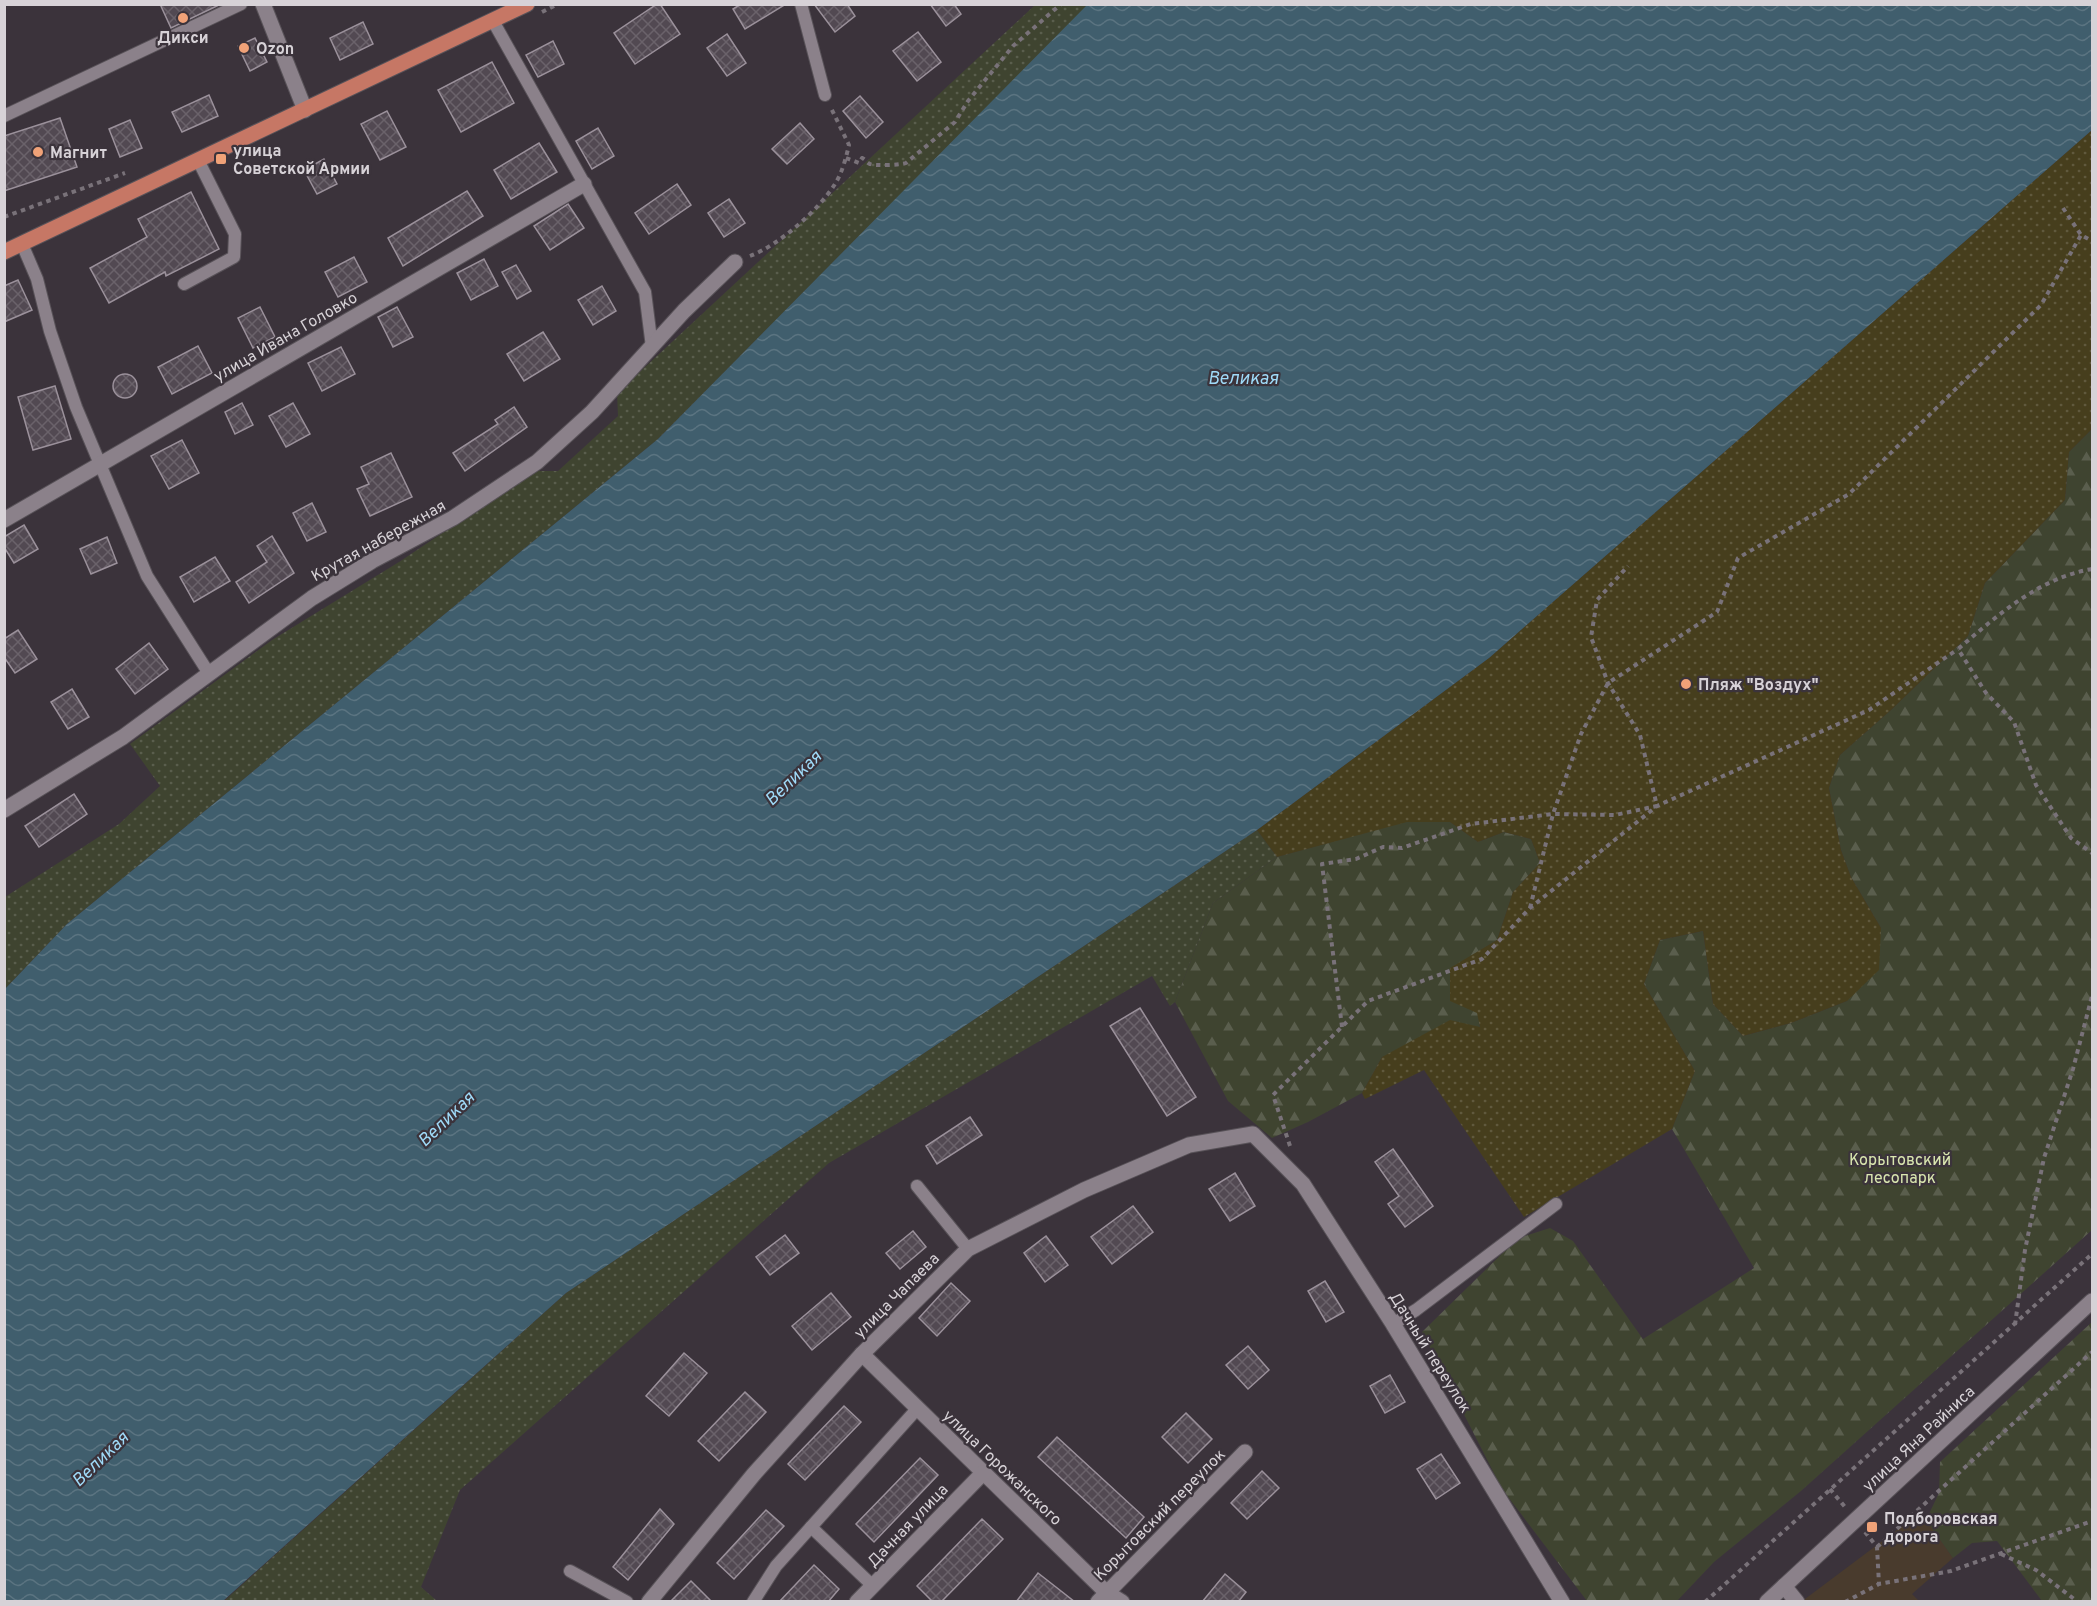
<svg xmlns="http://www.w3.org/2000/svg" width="2097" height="1606" font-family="Overpass,sans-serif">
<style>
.commercial{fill:#493b2d}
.green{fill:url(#green-dots)}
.forest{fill:url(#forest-firs)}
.sand{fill:url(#sand-dots)}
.water{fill:url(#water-waves)}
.building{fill:url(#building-cross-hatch);stroke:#9b919b;stroke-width:1.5}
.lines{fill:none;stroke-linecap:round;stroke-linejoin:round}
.service-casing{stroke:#585258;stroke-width:14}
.minor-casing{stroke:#585258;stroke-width:17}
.tertiary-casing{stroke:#585258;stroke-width:17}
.primary-casing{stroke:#585258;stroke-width:17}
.path{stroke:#797279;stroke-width:4;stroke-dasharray:4.5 4.5;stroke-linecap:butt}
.service{stroke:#8b818a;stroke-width:12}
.minor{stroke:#8b818a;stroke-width:15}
.tertiary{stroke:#8b818a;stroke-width:15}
.primary{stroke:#c67765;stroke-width:15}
.poi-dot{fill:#f0a278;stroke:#3b333b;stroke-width:2}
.labels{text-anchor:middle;stroke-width:4.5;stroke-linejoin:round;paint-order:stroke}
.poi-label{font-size:16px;font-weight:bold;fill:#d7d2d7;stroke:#3b333b;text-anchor:start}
.street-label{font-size:16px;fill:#d7d2d7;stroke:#3b333b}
.park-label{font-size:16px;fill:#d9e6af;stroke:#3b333b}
.water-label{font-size:18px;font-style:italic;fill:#9fdaf8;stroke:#3b333b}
</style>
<defs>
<pattern id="green-dots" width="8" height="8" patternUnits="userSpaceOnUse" patternTransform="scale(1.5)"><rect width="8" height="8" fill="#3f4430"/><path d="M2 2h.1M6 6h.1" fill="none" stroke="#5a5e4d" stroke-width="1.8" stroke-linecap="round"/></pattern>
<pattern id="forest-firs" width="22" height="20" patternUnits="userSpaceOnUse" patternTransform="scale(1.5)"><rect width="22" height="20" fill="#3f4430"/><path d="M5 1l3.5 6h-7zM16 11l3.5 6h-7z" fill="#5a5e4d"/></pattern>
<pattern id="sand-dots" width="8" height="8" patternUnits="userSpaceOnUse" patternTransform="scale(1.5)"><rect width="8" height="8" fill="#463e1d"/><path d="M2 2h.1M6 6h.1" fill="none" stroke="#60593d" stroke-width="1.8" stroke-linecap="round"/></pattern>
<pattern id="water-waves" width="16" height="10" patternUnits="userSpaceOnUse" patternTransform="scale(1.5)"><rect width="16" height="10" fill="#405e6d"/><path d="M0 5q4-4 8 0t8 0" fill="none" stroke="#5b7481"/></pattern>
<pattern id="building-cross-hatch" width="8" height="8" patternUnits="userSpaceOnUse" patternTransform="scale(1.5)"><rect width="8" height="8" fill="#524952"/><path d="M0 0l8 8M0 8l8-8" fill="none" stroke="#6a626a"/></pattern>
</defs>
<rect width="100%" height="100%" fill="#3b333b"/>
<!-- commercial -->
<polygon class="commercial" points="1921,1512 1953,1558 1912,1594 1919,1601 1801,1602"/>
<!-- green -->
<g class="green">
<polygon points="1035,5 1088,5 658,439 67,924 5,989 5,897 119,824 160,786 130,744 272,640 399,562 535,471 558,471 618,416 617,393"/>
<polygon points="1257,830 1277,857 1213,903 1175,1002 1170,1006 1152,976 829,1163 460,1490 421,1587 437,1601 223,1602 566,1293"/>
</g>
<!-- forest -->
<g class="forest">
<polygon points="2092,429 2092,1230 1801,1491 1714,1562 1677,1601 1587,1601 1502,1489 1422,1332 1518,1238 1550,1228 1573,1241 1643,1339 1754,1268 1672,1129 1695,1071 1644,984 1660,940 1703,931 1713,1004 1743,1036 1791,1023 1847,1001 1881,928 1851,877 1841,850 1829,788 1840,755 1891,710 1968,636 1985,583 2065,500 2069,452"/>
<polygon points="1407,821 1450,822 1478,842 1504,832 1531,839 1540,863 1513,892 1497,940 1450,969 1478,1013 1480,1028 1382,1057 1362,1093 1308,1122 1272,1138 1228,1101 1175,1002 1213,903 1277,857"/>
<polygon points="2092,1322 2092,1601 2042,1601 1997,1541 1972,1543 1953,1558 1926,1520 1939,1493 1940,1462"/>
</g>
<!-- sand -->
<polygon class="sand" points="2092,130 2092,429 2069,452 2065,500 1985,583 1968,636 1891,710 1840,755 1829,788 1841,850 1851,877 1881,928 1879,970 1847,1001 1791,1023 1743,1036 1713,1004 1703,931 1660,940 1644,984 1695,1071 1672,1129 1524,1217 1424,1070 1365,1099 1362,1093 1382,1057 1450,1020 1480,1027 1477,1013 1450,1001 1450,968 1497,940 1513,892 1540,863 1531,839 1504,832 1478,842 1450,822 1407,822 1277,857 1257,830 1489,658"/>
<!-- water -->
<polygon class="water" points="1088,4 2092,5 2092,130 1489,658 1257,830 566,1293 223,1601 5,1601 5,989 67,924 658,439"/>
<!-- building -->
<g class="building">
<polygon points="160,4 221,4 171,28"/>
<polygon points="657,4 660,4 680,34 635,64 614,33"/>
<polygon points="741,4 786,4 745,29 733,9"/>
<polygon points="814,4 847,4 855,16 835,32"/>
<polygon points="930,4 954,4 961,14 946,26"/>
<polygon points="363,22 373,44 340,60 330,38"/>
<polygon points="918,32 941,62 917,81 893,51"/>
<polygon points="727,34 746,63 727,76 707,48"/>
<polygon points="255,38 267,62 250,71 238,46"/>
<polygon points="553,41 564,64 538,77 526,55"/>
<polygon points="492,62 514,103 461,132 438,90"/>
<polygon points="209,95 218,116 182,132 172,112"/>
<polygon points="860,96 883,122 866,138 843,111"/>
<polygon points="387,111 406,147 380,160 361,124"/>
<polygon points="60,118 77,167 4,191 4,136"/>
<polygon points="130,120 142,148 120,157 109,129"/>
<polygon points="800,123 814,139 787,164 772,149"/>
<polygon points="598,128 614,156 592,169 576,141"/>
<polygon points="539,143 557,172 511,199 494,170"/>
<polygon points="324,159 337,184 317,194 304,170"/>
<polygon points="677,184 691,205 649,234 635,213"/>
<polygon points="467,191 483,216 403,266 388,238"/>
<polygon points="191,192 219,249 166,276 165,272 109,303 90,268 147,237 138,219"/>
<polygon points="729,199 745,223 724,237 708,213"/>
<polygon points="568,204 584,228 550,250 534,226"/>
<polygon points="354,257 367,282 338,297 325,272"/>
<polygon points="484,259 498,286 471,300 457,273"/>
<polygon points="516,265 531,291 517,299 502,272"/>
<polygon points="18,280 32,310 4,322 4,286"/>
<polygon points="602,286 616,311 593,325 578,300"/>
<polygon points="260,307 275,337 253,348 238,318"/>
<polygon points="397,307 413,337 393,347 378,317"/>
<polygon points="543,332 560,359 524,381 507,354"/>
<polygon points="198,346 212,373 172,394 158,367"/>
<polygon points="341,347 355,374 322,391 308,363"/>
<circle cx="125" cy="386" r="12"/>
<polygon points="55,386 71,439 33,450 18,397"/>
<polygon points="242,403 253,425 235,434 225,412"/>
<polygon points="293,403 310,434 286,447 269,416"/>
<polygon points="514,407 527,427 465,471 453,453 498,424 495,420"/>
<polygon points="182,440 199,473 169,489 151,456"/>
<polygon points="391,453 412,497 370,516 357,489 369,484 361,467"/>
<polygon points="312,503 326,532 307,541 293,513"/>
<polygon points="24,525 38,549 14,563 4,547 4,537"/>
<polygon points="272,536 294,573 249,603 236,582 267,562 257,546"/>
<polygon points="107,537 117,563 91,574 80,549"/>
<polygon points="215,557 230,581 194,602 180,577"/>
<polygon points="18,630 37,659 15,673 4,657 4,639"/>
<polygon points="149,643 168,669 135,694 116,669"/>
<polygon points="72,689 89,717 68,729 51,702"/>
<polygon points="74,794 87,814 39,847 25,826"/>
<polygon points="1140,1008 1196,1097 1167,1116 1110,1026"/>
<polygon points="970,1117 982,1135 937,1164 926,1146"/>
<polygon points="1393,1149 1433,1206 1405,1227 1388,1204 1399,1196 1375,1162"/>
<polygon points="1235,1173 1255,1206 1230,1221 1209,1189"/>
<polygon points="1133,1206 1153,1232 1112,1264 1091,1237"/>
<polygon points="913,1231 926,1247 900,1269 886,1253"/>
<polygon points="785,1235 799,1253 770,1275 756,1257"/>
<polygon points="1046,1236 1068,1265 1045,1282 1024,1253"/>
<polygon points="1325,1281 1344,1312 1326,1322 1308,1291"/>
<polygon points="951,1283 970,1301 937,1336 919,1318"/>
<polygon points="831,1293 851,1317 812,1350 792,1326"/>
<polygon points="1248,1346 1269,1370 1248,1389 1226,1365"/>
<polygon points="684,1353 707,1373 669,1416 646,1396"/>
<polygon points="1390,1375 1405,1402 1385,1413 1370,1386"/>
<polygon points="745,1392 766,1412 719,1461 698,1441"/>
<polygon points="844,1406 861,1422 805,1480 788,1464"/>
<polygon points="1186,1413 1212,1439 1188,1463 1162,1437"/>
<polygon points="1057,1437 1144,1517 1126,1538 1038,1457"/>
<polygon points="1441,1454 1460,1483 1436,1499 1417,1469"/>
<polygon points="920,1458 938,1475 874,1542 856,1524"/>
<polygon points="1262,1471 1279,1488 1247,1519 1231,1503"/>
<polygon points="660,1509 674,1524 628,1580 613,1567"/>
<polygon points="766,1510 784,1526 734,1579 717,1563"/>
<polygon points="982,1519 1003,1539 941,1602 933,1602 917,1586"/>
<polygon points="814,1565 839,1589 828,1602 779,1602"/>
<polygon points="1038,1573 1075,1602 1016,1602"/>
<polygon points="1225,1574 1246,1592 1238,1602 1202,1602"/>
<polygon points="691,1581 712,1602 670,1602"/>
</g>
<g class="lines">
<!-- service casing -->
<g class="service-casing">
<g id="service">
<polyline points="801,4 825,95"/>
<polyline points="493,21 645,292 652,347"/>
<polyline points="4,116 241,4"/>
<polyline points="22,244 37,279 50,331 76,407 147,576 208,672"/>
<polyline points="184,284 234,257 235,234 198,160"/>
<polyline points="917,1186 968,1249"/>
<polyline points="1393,1324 1416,1310 1556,1204"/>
<polyline points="811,1527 873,1586"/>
<polyline points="570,1571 627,1602"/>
<polyline points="753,1602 776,1566 917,1409"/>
</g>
</g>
<!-- minor casing -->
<g class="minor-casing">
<g id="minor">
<polyline points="263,4 305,110"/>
<polyline points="4,520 584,184"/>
<polyline points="4,810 123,737 312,598 372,561 453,518 537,462 592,412 684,311 735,262"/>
<polyline points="862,1354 1106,1592 1122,1602"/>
<polyline points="1784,1586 1797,1602"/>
<polyline points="649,1602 754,1474 862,1354 968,1249 1084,1190 1189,1145 1253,1134 1303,1184 1393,1324 1562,1602"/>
<polyline points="857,1602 983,1473"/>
<polyline points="1098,1602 1245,1452"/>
</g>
</g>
<!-- tertiary casing -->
<g class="tertiary-casing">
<polyline id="tertiary" points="1767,1602 2092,1301"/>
</g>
<!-- primary casing -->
<g class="primary-casing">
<polyline id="primary" points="4,252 527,4"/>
</g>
<!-- path -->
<g class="path">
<polyline points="542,12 558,4"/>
<path d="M846,158L859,163L862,158C865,159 867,163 870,164C875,166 901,165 906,163L955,122L968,101L1013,46L1061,4"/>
<polyline points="2063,208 2081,235 2092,241"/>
<polyline points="4,217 125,173"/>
<path d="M750,256C779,245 818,211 835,184C842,173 846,158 849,145L831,108"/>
<path d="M2092,569C2039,578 1998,615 1958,649L1986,693L2014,722L2036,785L2071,838L2092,853"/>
<polyline points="1530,908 1553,814 1581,734 1608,683 1717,612 1738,558 1849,494 2041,305 2081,235"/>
<polyline points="1342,1027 1322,864 1356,859 1383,847 1402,848 1471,824 1553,814 1615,815 1657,806 1640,735 1608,683 1591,637 1597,600 1628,566"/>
<polyline points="1290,1146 1273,1095 1368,1001 1482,959 1530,908 1657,806 1869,710 1958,649"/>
<polyline points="2015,1325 2025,1250 2044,1158 2073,1069 2092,996"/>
<polyline points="1830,1489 1845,1507"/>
<polyline points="1865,1532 1877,1547 1879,1584"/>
<polyline points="1877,1547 2092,1352"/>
<polyline points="2001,1554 2036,1570 2078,1602"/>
<polyline points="1705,1602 2092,1254"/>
<polyline points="1845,1602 1879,1584 1951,1571 2092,1521"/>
</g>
<!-- service -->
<use href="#service" class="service"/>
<!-- minor -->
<use href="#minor" class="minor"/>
<!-- tertiary -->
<use href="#tertiary" class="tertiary"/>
<!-- primary -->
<use href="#primary" class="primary"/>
</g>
<!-- markers -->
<g class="poi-dot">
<circle cx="183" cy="18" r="6"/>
<circle cx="244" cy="48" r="6"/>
<circle cx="38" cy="152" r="6"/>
<rect x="215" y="153" width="12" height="12" rx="3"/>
<circle cx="1686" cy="684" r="6"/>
<rect x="1866" y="1521" width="12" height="12" rx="3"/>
</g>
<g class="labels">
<!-- poi labels -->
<g class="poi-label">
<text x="183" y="43" text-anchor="middle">Дикси</text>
<text x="256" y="54">Ozon</text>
<text x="233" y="156">улица<tspan x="233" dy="18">Советской Армии</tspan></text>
<text x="50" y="158">Магнит</text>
<text x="1698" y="690">Пляж "Воздух"</text>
<text x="1884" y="1524">Подборовская<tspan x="1884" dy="18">дорога</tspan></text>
</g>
<!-- street labels -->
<g class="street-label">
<text transform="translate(285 336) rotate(-30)" y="6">улица Ивана Головко</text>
<text transform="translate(378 540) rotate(-29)" y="6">Крутая набережная</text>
<text transform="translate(896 1295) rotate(-45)" y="6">улица Чапаева</text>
<text transform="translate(1431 1352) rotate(58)" y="6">Дачный переулок</text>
<text transform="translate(1918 1438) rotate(-43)" y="6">улица Яна Райниса</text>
<text transform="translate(1003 1467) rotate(44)" y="6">улица Горожанского</text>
<text transform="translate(1159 1514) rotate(-45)" y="6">Корытовский переулок</text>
<text transform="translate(907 1525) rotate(-46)" y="6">Дачная улица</text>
</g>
<!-- park labels -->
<g class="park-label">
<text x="1900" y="1165">Корытовский<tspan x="1900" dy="18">лесопарк</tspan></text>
</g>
<!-- water labels -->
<g class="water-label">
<text x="1243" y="384">Великая</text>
<text transform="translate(793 778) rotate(-44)" y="6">Великая</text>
<text transform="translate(446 1119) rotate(-44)" y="6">Великая</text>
<text transform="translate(100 1459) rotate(-44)" y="6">Великая</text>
</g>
</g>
<!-- border -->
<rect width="2097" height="1606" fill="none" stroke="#d7d2d7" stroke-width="12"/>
</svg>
